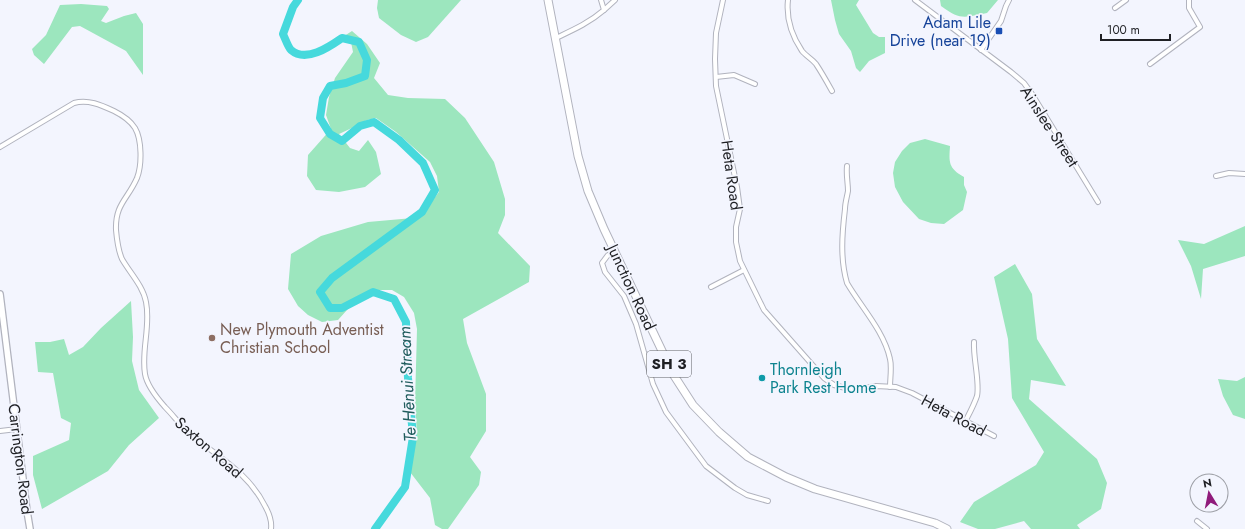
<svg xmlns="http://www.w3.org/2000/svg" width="1245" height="529" font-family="Jost,sans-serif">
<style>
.green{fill:#9ce6be}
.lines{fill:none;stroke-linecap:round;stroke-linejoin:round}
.river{stroke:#46d9dc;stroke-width:8}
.street-casing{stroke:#b1b3be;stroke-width:6}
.secondary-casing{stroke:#b1b3be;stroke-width:8}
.highway-casing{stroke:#b1b3be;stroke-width:9}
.street{stroke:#fff;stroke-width:4}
.secondary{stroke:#fff;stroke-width:5.5}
.highway{stroke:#fff;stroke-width:7}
.transit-dot{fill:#1a4fb4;stroke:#f3f5fe;stroke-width:1.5}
.education-dot{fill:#8d6e63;stroke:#f3f5fe;stroke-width:1.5}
.culture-dot{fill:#0f9aa8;stroke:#f3f5fe;stroke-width:1.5}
.labels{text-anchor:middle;stroke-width:3.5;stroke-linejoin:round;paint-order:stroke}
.shield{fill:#f3f5fe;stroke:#5f6065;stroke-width:1}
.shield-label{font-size:15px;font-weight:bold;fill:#1f2024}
.transit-label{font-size:16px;fill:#164399;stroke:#f3f5fe;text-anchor:end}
.street-label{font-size:16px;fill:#1f2024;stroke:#f3f5fe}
.education-label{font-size:16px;fill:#785e54;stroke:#f3f5fe;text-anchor:start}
.culture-label{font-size:16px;fill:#0d838f;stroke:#f3f5fe;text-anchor:start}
.water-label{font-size:17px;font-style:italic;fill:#215d5e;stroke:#f3f5fe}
</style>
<rect width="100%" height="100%" fill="#f3f5fe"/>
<!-- green -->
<g class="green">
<polygon points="378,0 461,0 428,37 416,42 401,35 379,18 377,8"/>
<polygon points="831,0 859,0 856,5 873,33 879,37 885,37 885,53 869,61 860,72 856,68 851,51 839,34 835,20"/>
<path d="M940,0H998L987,13C965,17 961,21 941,6Z"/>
<polygon points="81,4 107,6 109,9 101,21 106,23 124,16 136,13 143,24 143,75 126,51 80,26 72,27 44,64 34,55 32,49 46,35 60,5"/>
<polygon points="352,31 367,44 380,63 374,78 388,95 408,98 445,99 465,118 494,162 505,199 505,215 498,233 530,266 529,282 463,319 467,343 486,394 486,431 470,457 481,472 479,485 448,529 442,529 435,525 430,498 410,472 417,435 415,403 417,329 414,313 404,297 392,290 376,290 356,300 338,320 322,322 308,315 298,306 288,289 291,254 321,236 368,222 413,218 429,205 439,192 437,176 430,162 396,132 376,118 367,120 354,127 339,134 350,148 359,151 368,140 376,152 381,174 365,187 339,192 316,190 307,176 308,155 331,129 326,115 329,97 335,78 353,52 351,42 338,40"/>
<path d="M925,139L950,146C949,162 948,168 964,177V185L967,192L963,210L944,224L931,223L919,219L903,202L895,187L893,173L895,162L902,151L910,143Z"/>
<polygon points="1245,226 1245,256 1203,269 1201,299 1191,266 1178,240 1204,244"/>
<polygon points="1015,264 1032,294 1037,339 1066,386 1031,380 1029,399 1097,459 1107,483 1101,509 1077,525 1080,529 1031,529 1024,521 995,529 978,529 960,522 974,502 1036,465 1044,452 1012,398 1008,339 994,277"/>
<polygon points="131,301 133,337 132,361 139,390 159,418 129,445 108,471 42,509 33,475 33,456 69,440 71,423 61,418 53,373 38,372 35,342 50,342 64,339 69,355 83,347 101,328"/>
<polygon points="1245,377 1245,419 1233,415 1223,396 1218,379 1237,381"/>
</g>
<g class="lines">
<!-- river -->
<path class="river" d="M298,0L293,7L283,34C285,38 288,47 291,50C306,63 329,47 342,38L359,42L367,60L365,76L346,83L330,86L323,98L320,118L330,134L342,141L360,126L374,122L399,140L423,163L435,190L422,212L332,278L320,292L330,308H342L373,292L394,299L406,322L408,378L413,437L405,487L375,529"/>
<!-- street casing -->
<g class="street-casing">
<g id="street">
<polyline points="723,0 716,33 715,59 716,86 737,187 740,209 736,227 736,242 740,261 764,310 824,378 834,385 853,390 876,386 896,387 912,393 994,436"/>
<path d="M788,0C786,18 792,36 802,51C806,56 812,59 816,64C822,73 827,82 832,91"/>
<polyline points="915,0 1011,72 1024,83 1032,94 1098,202"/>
<polyline points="1115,8 1126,0"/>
<polyline points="604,10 615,0"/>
<path d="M556,38C573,30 589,23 604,10L601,0"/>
<polyline points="981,50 1001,21 1006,6 1009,0"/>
<polyline points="1150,64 1200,27 1189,8 1189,0"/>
<polyline points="716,77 734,75 755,84"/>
<path d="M0,147L74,103C88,99 101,105 114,111C122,115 130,120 135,128C142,140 142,165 137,178C128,199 115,204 116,230C117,241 118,250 122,259C130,273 143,286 146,302C151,326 141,350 145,374C147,386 157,398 165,407C173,415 181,426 190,434C218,457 248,472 265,506C269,513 272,521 271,529"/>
<path d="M847,166C846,175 848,183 848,191C847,197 845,203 845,209C842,234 840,259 847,283C861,307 884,331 890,359C892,367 890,378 890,387"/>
<polyline points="1216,176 1229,173 1245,174"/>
<polyline points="616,252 608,255 602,263 605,272 624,296 636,324 653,384 666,412 706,466 735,488 747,495 768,501"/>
<polyline points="711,287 744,270"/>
<path d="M965,422C969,414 974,405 977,396C980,383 973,358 974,342"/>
<polyline points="0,431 17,429"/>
<polyline points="1197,521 1207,529"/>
</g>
</g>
<!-- secondary casing -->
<g class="secondary-casing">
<polyline id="secondary" points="0,294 27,511 30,529"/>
</g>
<!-- highway casing -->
<g class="highway-casing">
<polyline id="highway" points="548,0 578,156 588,191 604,229 673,374 693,405 719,432 748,457 786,477 815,489 935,523 947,529"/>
</g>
<!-- street -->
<use href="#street" class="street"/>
<!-- secondary -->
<use href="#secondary" class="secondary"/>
<!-- highway -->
<use href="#highway" class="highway"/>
</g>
<!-- markers -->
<rect class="transit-dot" x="995" y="27" width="8" height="8" rx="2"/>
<circle class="education-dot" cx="212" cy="338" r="4"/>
<circle class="culture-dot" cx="762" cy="378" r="4"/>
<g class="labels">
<!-- shield labels -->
<rect class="shield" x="647" y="351" width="44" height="26" rx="3"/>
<g class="shield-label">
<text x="669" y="369">SH 3</text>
</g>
<!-- transit labels -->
<g class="transit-label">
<text x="991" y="28">Adam Lile<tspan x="991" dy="18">Drive (near 19)</tspan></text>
</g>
<!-- street labels -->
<g class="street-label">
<text transform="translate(1050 126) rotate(57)" y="6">Ainslee Street</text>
<text transform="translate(732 175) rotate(82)" y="6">Heta Road</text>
<text transform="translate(632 287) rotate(65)" y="6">Junction Road</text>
<text transform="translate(954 415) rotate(28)" y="6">Heta Road</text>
<text transform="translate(209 447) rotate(41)" y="6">Saxton Road</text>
<text transform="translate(21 459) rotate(83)" y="6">Carrington Road</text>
</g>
<!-- education labels -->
<g class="education-label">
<text x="220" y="335">New Plymouth Adventist<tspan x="220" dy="18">Christian School</tspan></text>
</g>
<!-- culture labels -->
<g class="culture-label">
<text x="770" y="375">Thornleigh<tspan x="770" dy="18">Park Rest Home</tspan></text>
</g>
<!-- water labels -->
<g class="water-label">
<text transform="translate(407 384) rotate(-93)" y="6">Te Hēnui Stream</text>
</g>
</g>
<!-- north arrow -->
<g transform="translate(1209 493) rotate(350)"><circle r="19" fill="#f3f5fe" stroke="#9ea0a7"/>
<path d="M0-3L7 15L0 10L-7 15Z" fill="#901b7b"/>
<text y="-6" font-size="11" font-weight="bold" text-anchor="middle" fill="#1f2024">N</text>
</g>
<!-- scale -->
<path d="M1101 34v6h69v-6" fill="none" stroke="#1f2024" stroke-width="2"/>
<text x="1107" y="34" font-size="12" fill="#1f2024" stroke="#f3f5fe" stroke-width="3" paint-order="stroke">100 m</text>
</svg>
